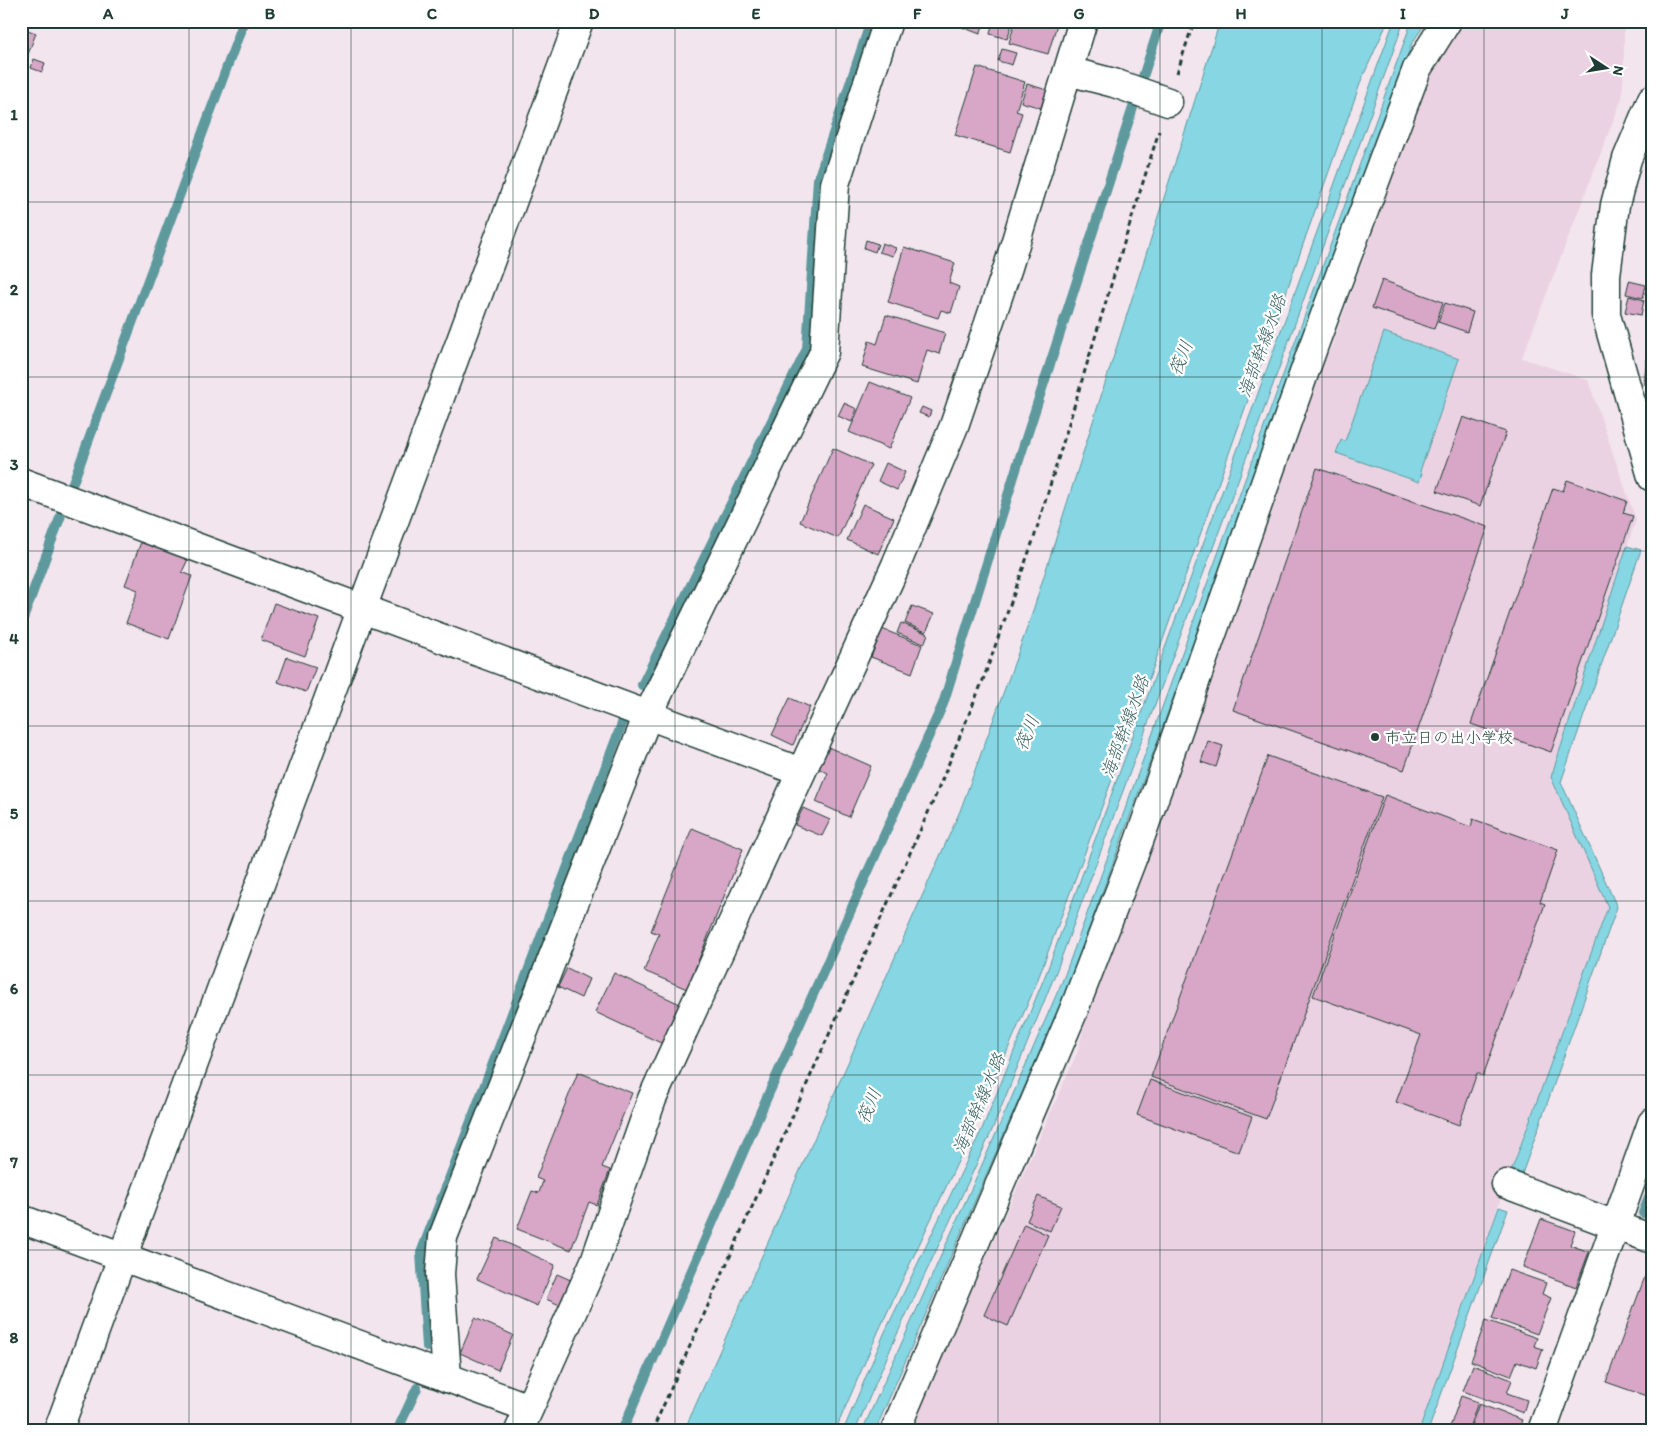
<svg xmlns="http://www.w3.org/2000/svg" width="1673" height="1452" font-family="Itim,'Klee One',sans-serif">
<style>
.built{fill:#ebd2e2}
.water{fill:#86d6e3;stroke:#5d999d}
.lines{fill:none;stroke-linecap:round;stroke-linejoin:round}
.stream{stroke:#5d999d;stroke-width:10}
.building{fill:#d8a7c7;stroke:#1f3d34}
.minor-casing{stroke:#1f3d34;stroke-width:31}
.tertiary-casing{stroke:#1f3d34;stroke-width:31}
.path{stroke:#1f3d34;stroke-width:3;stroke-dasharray:5 4;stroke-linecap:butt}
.minor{stroke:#fff;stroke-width:28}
.tertiary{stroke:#fff;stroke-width:28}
.grid{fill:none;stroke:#1f3d34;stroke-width:1;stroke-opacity:0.55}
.poi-dot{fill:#1f3d34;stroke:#fff;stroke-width:2}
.labels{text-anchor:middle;stroke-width:4.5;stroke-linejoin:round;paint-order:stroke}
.poi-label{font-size:16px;fill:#1f3d34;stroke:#fff;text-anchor:start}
.water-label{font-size:18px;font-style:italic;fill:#396360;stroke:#fff}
.neatline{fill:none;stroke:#1f3d34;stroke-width:2}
.grid-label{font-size:16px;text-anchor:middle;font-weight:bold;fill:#1f3d34}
</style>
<rect width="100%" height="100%" fill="#f3e5ee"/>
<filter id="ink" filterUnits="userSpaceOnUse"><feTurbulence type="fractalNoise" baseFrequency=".02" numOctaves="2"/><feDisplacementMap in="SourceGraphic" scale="10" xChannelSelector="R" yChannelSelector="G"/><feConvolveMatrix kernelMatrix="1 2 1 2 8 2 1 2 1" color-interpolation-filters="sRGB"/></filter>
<g filter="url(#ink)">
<!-- built -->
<polygon class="built" points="1462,21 1620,21 1624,26 1624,69 1622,98 1522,358 1588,380 1636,520 1551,776 1608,907 1506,1184 1419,1431 911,1431 928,1388 1077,1053 1101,964 1313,369 1330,350 1383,205 1428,76"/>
<!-- water -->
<g class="water">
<polygon points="1220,21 1388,21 1361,81 1143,696 1035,987 976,1123 879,1330 835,1431 684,1431 960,811 1030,620"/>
<polygon points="1394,21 1404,21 1261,418 1056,972 990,1135 894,1341 855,1431 843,1431 884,1334 982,1129 1047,971"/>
<polygon points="1413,21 1427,21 1412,43 1067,989 875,1431 862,1431 994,1138 1064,977 1410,26"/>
<polygon points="1384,332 1459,359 1420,471 1422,473 1419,482 1336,453 1341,440 1345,441"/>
<polygon points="1627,546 1641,550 1561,782 1617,907 1522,1174 1512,1169 1608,907 1551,777"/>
<polygon points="1499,1207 1508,1210 1428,1431 1419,1431"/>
</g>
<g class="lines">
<!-- stream -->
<g class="stream">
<polyline points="72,485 244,21"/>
<polyline points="21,624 64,507"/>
<polyline points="642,685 807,349 818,179 871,21"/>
<polyline points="1643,1213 1652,1190"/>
<polyline points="427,1347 421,1253 623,721"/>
<polyline points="397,1431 417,1388"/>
<polyline points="622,1431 764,1104 943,704 1019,460 1161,21"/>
</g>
</g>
<!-- building -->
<g class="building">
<polygon points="23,21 38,21 37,26"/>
<polygon points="946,21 985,21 980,34"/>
<polygon points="993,21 1013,21 1007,39 990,34"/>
<polygon points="1015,21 1058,21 1048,54 1009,43"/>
<polygon points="21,28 36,33 24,65 21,64"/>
<polygon points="1002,49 1016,53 1012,65 998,61"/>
<polygon points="34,59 45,63 42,72 31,68"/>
<polygon points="977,67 1025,82 1016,111 1022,113 1010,152 955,135"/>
<polygon points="1027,84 1047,90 1041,108 1021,102"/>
<polygon points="866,240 878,244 875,252 864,248"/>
<polygon points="882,243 896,248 893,256 879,252"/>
<polygon points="904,247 955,263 949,283 959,287 951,313 941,310 938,318 888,302"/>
<polygon points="1382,280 1443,302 1434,329 1372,308"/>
<polygon points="1629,281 1646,285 1643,298 1626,294"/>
<polygon points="1629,296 1644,300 1641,315 1625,312"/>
<polygon points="1445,303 1473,312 1467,332 1438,322"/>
<polygon points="886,315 945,333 939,354 927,350 917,384 862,367 869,341 877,344"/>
<polygon points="1647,353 1652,354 1652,385 1644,384"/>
<polygon points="870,382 910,398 889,449 849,432"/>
<polygon points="844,403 857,409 852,422 838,416"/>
<polygon points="922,407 931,411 929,417 919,413"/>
<polygon points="1463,417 1506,432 1480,506 1437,491"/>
<polygon points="833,448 871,465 838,538 800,522"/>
<polygon points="886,463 905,472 897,490 878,481"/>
<polygon points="1317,468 1488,527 1404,770 1233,710"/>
<polygon points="1567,480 1627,501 1623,513 1633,516 1551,752 1471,724 1553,488 1563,491"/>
<polygon points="863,504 894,518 878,554 847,540"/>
<polygon points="141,542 188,559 182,572 192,576 169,639 126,623 138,590 125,585"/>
<polygon points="274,603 319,619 305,656 261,640"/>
<polygon points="912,606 934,614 926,632 905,623"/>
<polygon points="901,623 928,634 924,644 897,633"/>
<polygon points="882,629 922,645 912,673 871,657"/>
<polygon points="287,657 316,667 306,692 278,682"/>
<polygon points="790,698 810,707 793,745 772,735"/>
<polygon points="1208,741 1223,746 1216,767 1201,762"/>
<polygon points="828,747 871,766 849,817 816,802 828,773 818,768"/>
<polygon points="1268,756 1382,797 1266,1119 1151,1077"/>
<polygon points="1385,795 1471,827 1473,819 1558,850 1540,902 1545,904 1483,1076 1477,1073 1459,1125 1396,1102 1421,1035 1313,996"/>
<polygon points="803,808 830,820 822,836 795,825"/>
<polygon points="692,828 743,849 687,989 644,971 659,934 651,931"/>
<polygon points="567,968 589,979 581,998 558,987"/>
<polygon points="614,973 682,1005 663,1044 595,1012"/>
<polygon points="578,1072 632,1093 602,1167 610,1170 597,1205 589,1202 571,1250 517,1229 532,1191 539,1193 543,1181 536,1178"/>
<polygon points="1150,1080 1252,1117 1239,1152 1137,1115"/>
<polygon points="1038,1196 1061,1206 1050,1231 1027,1221"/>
<polygon points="1541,1219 1575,1231 1570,1245 1589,1252 1576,1287 1523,1267"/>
<polygon points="1024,1224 1048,1235 1008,1326 984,1315"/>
<polygon points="496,1238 555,1265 537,1306 477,1279"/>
<polygon points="1509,1270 1546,1283 1542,1294 1551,1298 1537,1334 1492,1318"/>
<polygon points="1647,1271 1652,1273 1652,1398 1606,1382"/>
<polygon points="557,1274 573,1281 562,1306 546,1299"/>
<polygon points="475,1318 513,1335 498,1370 460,1353"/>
<polygon points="1486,1320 1537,1338 1534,1346 1543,1349 1536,1368 1517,1361 1511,1376 1471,1361"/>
<polygon points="1473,1365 1512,1380 1507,1393 1527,1400 1523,1413 1463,1391"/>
<polygon points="1461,1396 1478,1402 1468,1431 1460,1431 1450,1427"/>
<polygon points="1479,1404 1522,1420 1518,1431 1469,1431"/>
</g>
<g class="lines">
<!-- minor casing -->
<g class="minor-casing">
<g id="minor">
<polyline points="1068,71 1114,83 1168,102"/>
<polyline points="21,482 801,772"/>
<polyline points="1506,1184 1652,1239"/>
<polyline points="21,1219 529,1408"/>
<polyline points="447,1378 440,1274 443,1237 648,715 824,352 835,184 888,21"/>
<polyline points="58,1431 579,21"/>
<polyline points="519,1431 595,1261 652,1099 896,565 954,426 1008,267 1083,21"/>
<polyline points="895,1431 1073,1012 1139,841 1315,342 1417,69 1447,21"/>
<polyline points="1542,1431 1652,1123"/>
</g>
</g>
<!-- tertiary casing -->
<g class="tertiary-casing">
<polyline id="tertiary" points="1652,99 1627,159 1615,205 1606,275 1606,315 1652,477"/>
</g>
<!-- path -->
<g class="path">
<polyline points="1177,73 1194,21"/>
<polyline points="652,1431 935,797 983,680 1034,538 1114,275 1159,131"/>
</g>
<!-- minor -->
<use href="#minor" class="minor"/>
<!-- tertiary -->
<use href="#tertiary" class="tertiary"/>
</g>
</g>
<!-- grid -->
<path class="grid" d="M189,21V1431M351,21V1431M513,21V1431M675,21V1431M836,21V1431M998,21V1431M1160,21V1431M1322,21V1431M1484,21V1431M21,202H1652M21,377H1652M21,551H1652M21,726H1652M21,901H1652M21,1075H1652M21,1250H1652"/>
<!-- markers -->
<circle class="poi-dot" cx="1375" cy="737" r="5"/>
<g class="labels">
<!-- poi labels -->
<g class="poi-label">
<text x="1385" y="743">市立日の出小学校</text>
</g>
<!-- water labels -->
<g class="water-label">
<text transform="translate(1262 346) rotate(-70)" y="6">海部幹線水路</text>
<text transform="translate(1181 358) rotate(-68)" y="6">筏川</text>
<text transform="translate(1125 727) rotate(-70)" y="6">海部幹線水路</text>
<text transform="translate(1027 733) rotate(-67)" y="6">筏川</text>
<text transform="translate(979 1104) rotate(-67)" y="6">海部幹線水路</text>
<text transform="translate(869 1106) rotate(-67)" y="6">筏川</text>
</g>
</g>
<!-- margin -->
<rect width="1673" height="1452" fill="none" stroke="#fff" stroke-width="55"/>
<!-- north arrow -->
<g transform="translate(1606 68) rotate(102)" stroke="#ffffff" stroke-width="4" paint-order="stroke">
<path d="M0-4L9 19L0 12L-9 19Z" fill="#1f3d34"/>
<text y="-8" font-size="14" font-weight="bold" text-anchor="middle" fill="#1f3d34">N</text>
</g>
<rect x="28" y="28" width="1618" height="1396" class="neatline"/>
<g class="grid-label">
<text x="108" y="19">A</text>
<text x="270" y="19">B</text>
<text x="432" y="19">C</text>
<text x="594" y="19">D</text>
<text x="756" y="19">E</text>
<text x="917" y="19">F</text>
<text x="1079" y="19">G</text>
<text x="1241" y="19">H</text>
<text x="1403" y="19">I</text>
<text x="1565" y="19">J</text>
<text x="14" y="120">1</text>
<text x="14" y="295">2</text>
<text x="14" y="470">3</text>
<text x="14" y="644">4</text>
<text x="14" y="819">5</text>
<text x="14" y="994">6</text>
<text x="14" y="1168">7</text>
<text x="14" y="1343">8</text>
</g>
</svg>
